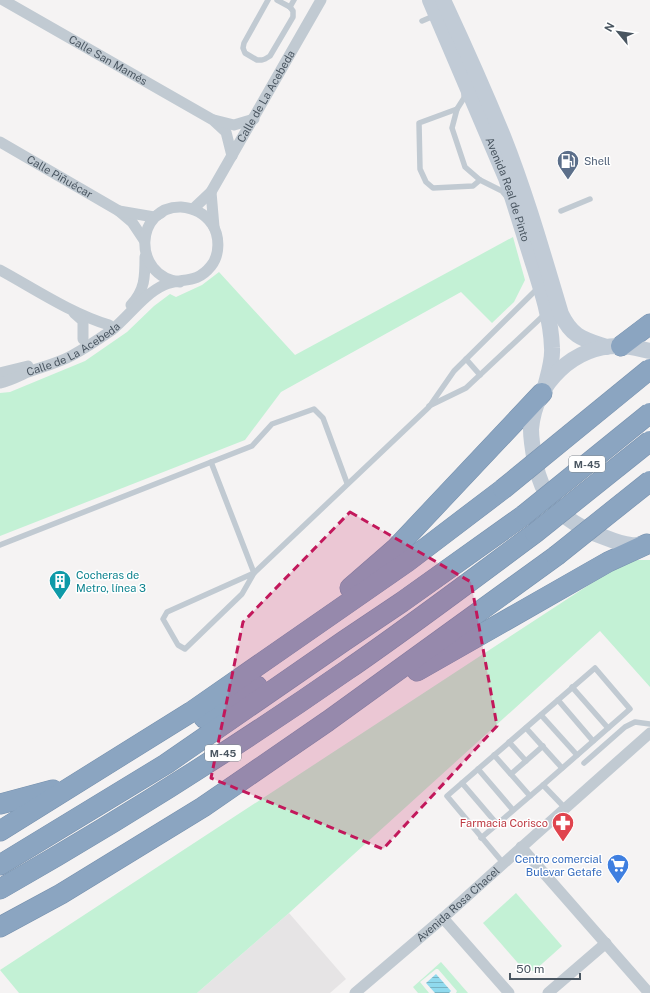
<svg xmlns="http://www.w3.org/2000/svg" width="650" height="993" font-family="'Public Sans',sans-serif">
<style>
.education{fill:#e6e4e5}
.green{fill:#c3f1d5}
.water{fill:url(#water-rules)}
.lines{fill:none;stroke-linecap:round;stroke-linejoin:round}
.highway-casing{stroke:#7690ad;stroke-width:21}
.lane{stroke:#c1cad2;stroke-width:5.5}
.street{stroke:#c1cad2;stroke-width:11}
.secondary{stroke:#c1cbd6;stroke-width:16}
.highway{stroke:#8ba5c1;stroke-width:20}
.highway-bridge-casing{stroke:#7690ad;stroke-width:21;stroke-linecap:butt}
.highway-bridge{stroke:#8ba5c1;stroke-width:20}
.marked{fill:#c2185b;fill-opacity:0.2;stroke:#c2185b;stroke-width:3;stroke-dasharray:8 5;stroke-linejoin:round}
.labels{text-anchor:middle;stroke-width:3;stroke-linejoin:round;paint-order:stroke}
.shield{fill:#fff;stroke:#808990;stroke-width:1}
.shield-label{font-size:10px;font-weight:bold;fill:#4a5661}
.street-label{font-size:11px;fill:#4a5661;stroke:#fff}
.service-label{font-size:11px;fill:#4e5e75;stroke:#fff;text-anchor:start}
.culture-label{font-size:11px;fill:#0d838f;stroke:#fff;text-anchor:start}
.health-label{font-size:11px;fill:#be3a42;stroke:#fff;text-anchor:end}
.shop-label{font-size:11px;fill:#366cbe;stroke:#fff;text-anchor:end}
</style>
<defs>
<pattern id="water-rules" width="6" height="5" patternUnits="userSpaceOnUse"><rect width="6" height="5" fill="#90daee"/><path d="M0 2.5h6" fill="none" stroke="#78b4c4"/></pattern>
</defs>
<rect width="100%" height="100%" fill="#f5f3f3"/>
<!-- education -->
<polygon class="education" points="289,913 346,979 330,993 197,993"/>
<!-- green -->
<g class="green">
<polygon points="513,237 525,280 514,302 492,323 461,292 281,392 245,440 0,536 0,393 10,392 85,361 127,332 154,306 170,294 176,297 202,285 219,272 295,355"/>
<polygon points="627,560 650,560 650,687 600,631 289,913 197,993 19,993 0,970"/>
<polygon points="516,893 562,946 534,971 524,970 483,923"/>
<polygon points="441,962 468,993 456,993 457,991 438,969 436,969 420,982 429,993 418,993 413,987"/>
</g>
<!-- water -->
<polygon class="water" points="436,974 451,991 449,993 435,993 426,983"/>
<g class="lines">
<!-- highway casing -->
<g class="highway-casing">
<g id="highway">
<polyline points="621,346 650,324"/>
<polyline points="350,588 396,548 542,393"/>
<polyline points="417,671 608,562 647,544"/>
<polyline points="204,718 257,686"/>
<polyline points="0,804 53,790"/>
<polyline points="0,831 191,712 407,562 503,489"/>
<polyline points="0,865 166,764 344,641 402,602 524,515"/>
<path d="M0,889C119,821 235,748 347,670C411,626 473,579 535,533"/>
<polyline points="0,927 61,894 203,807 328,721 556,556"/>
</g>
</g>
<!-- lane -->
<g class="lane">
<polyline points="268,0 244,43 243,48 245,53 257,60 262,60 265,59 270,56 293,17 293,11 290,7"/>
<polyline points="277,0 290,7"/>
<polyline points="290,7 294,0"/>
<polyline points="422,21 436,15"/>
<polyline points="464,92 464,98 457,109 452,128 465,167 480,180 502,191 507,197"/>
<polyline points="457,109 419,123 420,169 426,182 433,188 473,186 480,180"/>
<polyline points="561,211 590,199"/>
<polyline points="466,359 480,375"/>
<polyline points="429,406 466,388 545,314"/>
<polyline points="211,462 254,573"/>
<polyline points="0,545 252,446 272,424 314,409 323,418 347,483"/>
<polyline points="254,573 167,612 163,619 178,645 185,649 242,594 254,573 429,407 454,371 538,288"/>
<polyline points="572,687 608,728"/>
<polyline points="558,700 593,741"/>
<polyline points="541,715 577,755"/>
<polyline points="526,728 562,768"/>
<polyline points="509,742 526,761"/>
<polyline points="494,755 530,796"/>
<polyline points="584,763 625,727 635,722 650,724"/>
<polyline points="478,769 513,810"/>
<polyline points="511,774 543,746"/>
<polyline points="462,783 497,824"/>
<polyline points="481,838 543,785"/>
<polyline points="504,864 447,796 595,668 630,709 543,785 565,808"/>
</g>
<!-- street -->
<g class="street">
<path id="s1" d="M3,0L213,120L226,132L232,156"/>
<polyline points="214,120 234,125 254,119"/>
<path id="s2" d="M0,142L119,211L132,222L144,240"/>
<polyline points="211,192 214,227"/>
<path id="s3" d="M193,209L211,192L321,0"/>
<polyline points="119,211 154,217 161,213"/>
<path d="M0,270C35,289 70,313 109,325"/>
<path d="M131,305C145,290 145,277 145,257"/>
<polyline points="74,313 83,321 83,339"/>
<polyline points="0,373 28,366"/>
<path id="s4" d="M0,383C10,381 19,376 28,372C42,367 58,363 71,356C84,349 99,339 112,330C129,316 144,294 164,285C182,277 196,285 211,266C220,255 220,236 212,224C205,214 194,208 181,207C135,206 131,276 180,282"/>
<polyline points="521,847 649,993"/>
<polyline points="443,918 509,993"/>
<path id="s5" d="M355,993L443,918L533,837L650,733"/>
<polyline points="548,993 606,943"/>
</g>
<!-- secondary -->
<g class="secondary">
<path id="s6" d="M430,0L506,178C515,205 523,232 532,260C541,288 551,318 552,348C553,361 548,375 545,387"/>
<path d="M443,0C464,45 484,90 503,136C526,194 543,254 561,314C572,337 583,339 606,347"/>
<path d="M646,544C641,544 635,546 631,545C619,544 607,538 596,534C579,526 567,520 554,505C544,493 538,477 535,462C533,451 531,440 531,429C535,383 574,345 620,346C630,346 640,349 650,351"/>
</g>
<!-- highway -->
<use href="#highway" class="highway"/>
<!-- highway-bridge casing -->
<g class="highway-bridge-casing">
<g id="highway-bridge">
<polyline points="503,489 650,369"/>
<polyline points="524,515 650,413"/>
<polyline points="535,533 650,441"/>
<polyline points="556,556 650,481"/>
</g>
</g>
<!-- highway-bridge -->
<use href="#highway-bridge" class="highway-bridge"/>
</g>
<!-- marked area -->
<path class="marked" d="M350,512L471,582L497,726L383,849L211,778L243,622Z"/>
<!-- icons -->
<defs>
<g id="fuel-pin" transform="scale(1.15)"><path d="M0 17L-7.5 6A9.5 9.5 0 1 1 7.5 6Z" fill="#5c6f8a" stroke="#fff"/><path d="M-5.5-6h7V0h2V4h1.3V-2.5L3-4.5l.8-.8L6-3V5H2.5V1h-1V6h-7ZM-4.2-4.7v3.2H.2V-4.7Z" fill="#fff"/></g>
<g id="building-pin" transform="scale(1.15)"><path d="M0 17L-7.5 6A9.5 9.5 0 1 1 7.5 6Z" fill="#0f9aa8" stroke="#fff"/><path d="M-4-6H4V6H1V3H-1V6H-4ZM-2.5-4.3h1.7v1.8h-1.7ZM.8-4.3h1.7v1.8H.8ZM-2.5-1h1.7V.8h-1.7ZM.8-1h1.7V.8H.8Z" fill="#fff"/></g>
<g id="pharmacy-pin" transform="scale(1.15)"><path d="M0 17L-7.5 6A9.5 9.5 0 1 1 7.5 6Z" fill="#e0444e" stroke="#fff"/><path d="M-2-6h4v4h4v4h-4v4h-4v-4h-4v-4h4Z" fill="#fff"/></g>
<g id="supermarket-pin" transform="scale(1.15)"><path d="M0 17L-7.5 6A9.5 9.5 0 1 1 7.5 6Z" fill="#3f7fe0" stroke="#fff"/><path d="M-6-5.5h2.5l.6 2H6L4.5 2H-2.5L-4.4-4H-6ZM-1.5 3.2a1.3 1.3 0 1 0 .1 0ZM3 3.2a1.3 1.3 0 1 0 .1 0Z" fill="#fff"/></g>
</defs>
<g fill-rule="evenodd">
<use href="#fuel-pin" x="568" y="161"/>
<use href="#building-pin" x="60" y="581"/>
<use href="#pharmacy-pin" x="563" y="823"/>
<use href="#supermarket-pin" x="618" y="865"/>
</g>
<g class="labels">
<!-- shield labels -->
<g class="shield">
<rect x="569" y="456" width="36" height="16" rx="3"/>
<rect x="205" y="745" width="36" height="16" rx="3"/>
</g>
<g class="shield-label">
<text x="587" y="468">M-45</text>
<text x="223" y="757">M-45</text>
</g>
<!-- street labels -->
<g class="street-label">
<text dy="4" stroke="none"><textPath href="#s1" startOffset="121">Calle San Mamés</textPath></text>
<text dy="4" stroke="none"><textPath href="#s3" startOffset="135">Calle de La Acebeda</textPath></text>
<text dy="4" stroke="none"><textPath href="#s2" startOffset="69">Calle Piñuécar</textPath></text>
<text dy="4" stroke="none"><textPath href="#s6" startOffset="205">Avenida Real de Pinto</textPath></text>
<text dy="4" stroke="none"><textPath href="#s4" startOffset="81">Calle de La Acebeda</textPath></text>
<text dy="4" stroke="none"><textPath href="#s5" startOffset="136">Avenida Rosa Chacel</textPath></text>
</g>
<!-- service labels -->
<g class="service-label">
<text x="584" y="165">Shell</text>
</g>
<!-- culture labels -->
<g class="culture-label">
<text x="76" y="579">Cocheras de<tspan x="76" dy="13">Metro, línea 3</tspan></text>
</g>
<!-- health labels -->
<g class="health-label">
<text x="548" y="827">Farmacia Corisco</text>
</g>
<!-- shop labels -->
<g class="shop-label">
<text x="602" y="863">Centro comercial<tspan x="602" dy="13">Bulevar Getafe</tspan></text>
</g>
</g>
<!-- north arrow -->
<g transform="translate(618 32) rotate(299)" stroke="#ffffff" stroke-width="3" paint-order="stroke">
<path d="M0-3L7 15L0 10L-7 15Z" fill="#4a5661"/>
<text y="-6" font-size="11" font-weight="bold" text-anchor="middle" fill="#4a5661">N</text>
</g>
<!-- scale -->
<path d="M510 973v6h70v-6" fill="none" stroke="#4a5661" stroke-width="2"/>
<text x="516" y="973" font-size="12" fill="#4a5661" stroke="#ffffff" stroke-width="3" paint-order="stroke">50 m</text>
</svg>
